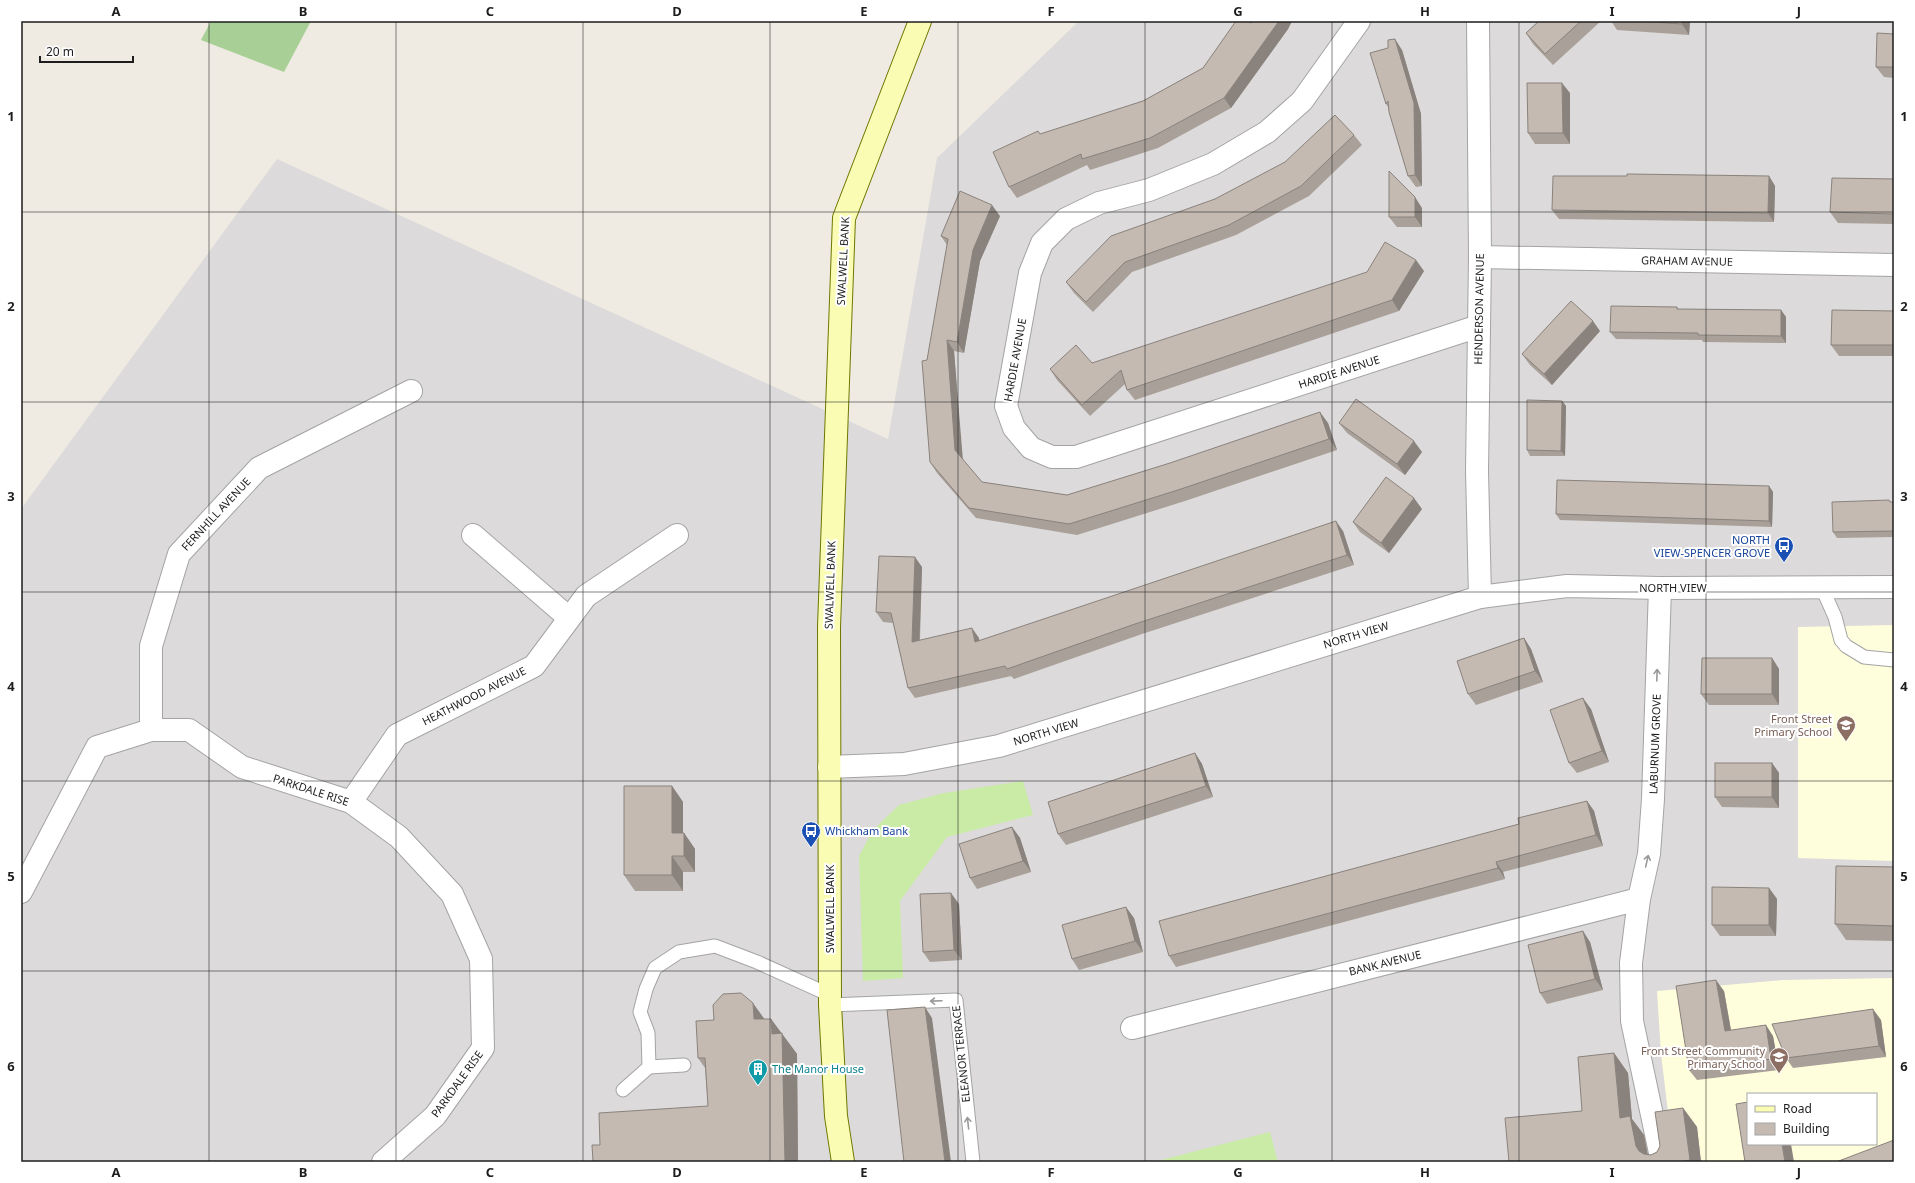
<svg xmlns="http://www.w3.org/2000/svg" width="1915" height="1183" font-family="'Noto Sans',sans-serif">
<style>
.residential{fill:#dcdada;fill-rule:evenodd}
.education{fill:#fffedc;fill-rule:evenodd}
.grass{fill:#caeba6}
.forest{fill:#a8d096}
.lines{fill:none;stroke-linecap:round;stroke-linejoin:round}
.lane-casing{stroke:#a4a4a4;stroke-width:15}
.street-casing{stroke:#a4a4a4;stroke-width:24}
.secondary-casing{stroke:#6e7801;stroke-width:24}
.lane{stroke:#fff;stroke-width:13}
.street{stroke:#fff;stroke-width:22}
.secondary{stroke:#fafcb4;stroke-width:22}
.wall{fill:#a9a099}
.shaded-wall{fill:#89827d}
.building{fill:#c4bab2;stroke:#89827d}
.oneway{stroke:#999}
.grid{fill:none;stroke:#1d1d1d;stroke-width:1;stroke-opacity:0.55}
.labels{text-anchor:middle;stroke-width:4;stroke-linejoin:round;paint-order:stroke}
.street-label{font-size:11px;fill:#1d1d1d;stroke:#fff}
.transit-label{font-size:11px;fill:#164399;stroke:#fff;text-anchor:end}
.education-label{font-size:11px;fill:#785e54;stroke:#fff;text-anchor:end}
.culture-label{font-size:11px;fill:#0d838f;stroke:#fff;text-anchor:start}
.neatline{fill:none;stroke:#1d1d1d;stroke-width:1.5}
.grid-label{font-size:13px;text-anchor:middle;font-weight:bold;fill:#1d1d1d}
</style>
<rect width="100%" height="100%" fill="#efebe3"/>
<!-- residential -->
<path class="residential" d="M1079,21H1894V1162H21V509L277,159L888,439L937,158ZM1748,1094H1876V1144H1748Z"/>
<!-- education -->
<g class="education">
<polygon points="1894,625 1894,861 1798,858 1798,627"/>
<path d="M1894,978V1162H1674L1661,1054L1657,991L1783,980ZM1748,1094H1876V1144H1748Z"/>
</g>
<!-- grass -->
<g class="grass">
<polygon points="1023,781 1033,815 947,837 900,901 903,978 863,981 859,856 873,830 899,805 944,793"/>
<polygon points="1270,1132 1278,1162 1157,1161"/>
</g>
<!-- forest -->
<polygon class="forest" points="211,21 311,21 284,72 201,40"/>
<g class="lines">
<!-- lane casing -->
<g class="lane-casing">
<g id="lane">
<polyline points="1822,588 1835,617 1841,640 1846,646 1864,657 1894,660"/>
<polyline points="830,1005 956,1000 973,1162"/>
<polyline points="684,1065 649,1067 648,1033 640,1012 646,989 655,968 679,952 715,946 757,962 830,995"/>
<polyline points="623,1090 649,1067"/>
</g>
</g>
<!-- street casing -->
<g class="street-casing">
<g id="street">
<polyline points="1359,21 1302,101 1267,132 1213,164 1149,190 1099,203 1066,219 1042,243 1030,273 1006,406 1014,428 1031,448 1052,457 1076,457 1479,326"/>
<polyline points="1478,21 1480,257 1477,471 1480,597"/>
<polyline points="1480,257 1894,265"/>
<polyline points="473,535 569,618"/>
<polyline points="1660,588 1653,799 1649,854 1639,899 1631,963 1632,1021 1662,1162"/>
<polyline points="151,730 151,646 179,554 259,468 411,391"/>
<polyline points="829,767 904,764 999,746 1480,597 1567,586 1660,588 1894,587"/>
<polyline points="351,802 397,735 534,666 586,596 677,535"/>
<polyline points="21,892 97,747 151,730 189,730 242,767 351,802 399,837 452,894 481,959 483,1048 435,1116 383,1162"/>
<polyline points="1132,1028 1639,899"/>
</g>
</g>
<!-- secondary casing -->
<g class="secondary-casing">
<polyline id="secondary" points="843,1162 836,1116 830,1005 829,627 844,218 920,21"/>
</g>
<!-- lane -->
<use href="#lane" class="lane"/>
<!-- street -->
<use href="#street" class="street"/>
<!-- secondary -->
<use href="#secondary" class="secondary"/>
</g>
<!-- wall -->
<g class="wall">
<polygon points="1252,21 1292,21 1288,29 1231,108 1158,148 1090,170 1087,165 1017,198 1009,187 1041,134 1143,101 1203,68 1251,23"/>
<polygon points="1539,21 1601,21 1553,65 1533,44 1526,33"/>
<polygon points="1611,21 1690,21 1689,35 1617,30"/>
<polygon points="1894,34 1894,78 1884,77 1876,67"/>
<polygon points="1402,50 1421,114 1422,186 1416,187 1408,176 1388,107 1386,104"/>
<polygon points="1570,93 1570,144 1535,144 1528,133"/>
<polygon points="1354,135 1362,145 1309,196 1236,235 1132,272 1093,312 1074,293 1066,282 1215,199"/>
<polygon points="1769,176 1775,186 1774,222 1559,219 1552,210"/>
<polygon points="1894,179 1894,224 1838,223 1830,212"/>
<polygon points="1422,208 1422,227 1397,227 1389,217"/>
<polygon points="1000,216 980,261 964,353 954,351 962,459 982,482 1067,495 1328,423 1337,450 1185,501 1077,535 976,518 937,473 930,462 927,360 947,245 941,236"/>
<polygon points="1424,271 1399,311 1135,400 1127,390 1125,384 1090,416 1057,380 1050,369 1092,363"/>
<polygon points="1677,307 1678,309 1781,310 1786,317 1786,343 1703,342 1702,340 1616,339 1610,332"/>
<polygon points="1894,311 1894,356 1839,356 1831,345"/>
<polygon points="1600,331 1552,385 1530,365 1522,354"/>
<polygon points="1562,401 1566,406 1565,456 1530,456 1527,450"/>
<polygon points="1339,423 1422,452 1405,475 1347,433"/>
<polygon points="1769,486 1773,492 1772,527 1560,520 1556,514"/>
<polygon points="1891,502 1894,502 1894,537 1837,538 1833,532"/>
<polygon points="1422,509 1389,553 1360,532 1353,522"/>
<polygon points="1343,531 1354,565 1142,634 1014,679 1011,676 915,698 908,688 893,623 883,622 876,612 922,567 920,640 979,638 979,641"/>
<polygon points="1524,638 1531,649 1543,682 1476,705 1468,694"/>
<polygon points="1772,658 1779,669 1779,705 1709,705 1701,694"/>
<polygon points="1591,709 1609,762 1577,773 1569,763"/>
<polygon points="1195,753 1202,764 1213,797 1066,845 1058,834"/>
<polygon points="1772,763 1779,773 1779,808 1722,807 1715,797"/>
<polygon points="672,786 683,802 683,833 684,833 695,849 695,872 683,872 683,891 635,891 624,875"/>
<polygon points="1587,801 1594,811 1603,846 1503,872 1505,879 1176,967 1169,956 1519,824"/>
<polygon points="1012,827 1020,838 1031,872 977,889 970,878"/>
<polygon points="1894,867 1894,941 1846,940 1835,924"/>
<polygon points="1769,888 1777,899 1776,936 1720,936 1712,925"/>
<polygon points="959,904 962,960 930,962 923,952"/>
<polygon points="1134,918 1143,952 1079,970 1072,959"/>
<polygon points="1590,942 1603,990 1547,1004 1540,993"/>
<polygon points="1724,991 1731,1030 1773,1036 1779,1070 1697,1080 1689,1070"/>
<polygon points="771,1019 797,1054 798,1162 593,1162 600,1145 708,1106 705,1068 698,1058 714,1020"/>
<polygon points="1881,1020 1886,1057 1793,1068 1786,1058"/>
<polygon points="1614,1053 1628,1073 1632,1119 1644,1135 1648,1154 1651,1155 1657,1152 1683,1108 1697,1127 1701,1162 1509,1162 1582,1111"/>
</g>
<!-- shaded-wall -->
<g class="shaded-wall">
<polygon points="1279,21 1292,21 1288,29 1231,108 1224,98"/>
<polygon points="1682,21 1690,21 1689,35 1682,24"/>
<polygon points="1395,39 1402,50 1421,114 1422,186 1415,175"/>
<polygon points="1562,83 1570,93 1570,144 1563,133"/>
<polygon points="1769,176 1775,186 1774,222 1768,213"/>
<polygon points="1415,197 1422,208 1422,227 1415,217"/>
<polygon points="992,205 1000,216 980,261 964,353 957,342 973,250"/>
<polygon points="1416,260 1424,271 1399,311 1392,300"/>
<polygon points="1781,310 1786,317 1786,343 1781,336"/>
<polygon points="1593,321 1600,331 1552,385 1544,374"/>
<polygon points="947,340 954,351 963,461 955,450"/>
<polygon points="1562,401 1566,406 1565,456 1561,451"/>
<polygon points="1320,412 1328,423 1337,450 1329,439"/>
<polygon points="1414,441 1422,452 1405,475 1397,464"/>
<polygon points="1769,486 1773,492 1772,527 1769,521"/>
<polygon points="1414,498 1422,509 1389,553 1381,543"/>
<polygon points="1336,521 1343,531 1354,565 1347,555"/>
<polygon points="915,557 922,567 919,652 912,642"/>
<polygon points="972,628 979,638 982,653 975,642"/>
<polygon points="1524,638 1531,649 1543,682 1535,671"/>
<polygon points="1772,658 1779,669 1779,705 1772,694"/>
<polygon points="1583,698 1591,709 1609,762 1602,751"/>
<polygon points="1195,753 1202,764 1213,797 1206,786"/>
<polygon points="1772,763 1779,773 1779,808 1772,797"/>
<polygon points="672,786 683,802 683,849 672,833"/>
<polygon points="1587,801 1594,811 1603,846 1596,835"/>
<polygon points="1012,827 1020,838 1031,872 1023,861"/>
<polygon points="684,833 695,849 695,872 684,856"/>
<polygon points="672,856 683,872 683,891 672,875"/>
<polygon points="1496,862 1503,872 1505,879 1498,868"/>
<polygon points="1769,888 1777,899 1776,936 1769,925"/>
<polygon points="951,893 959,904 962,960 954,950"/>
<polygon points="1126,907 1134,918 1143,952 1135,941"/>
<polygon points="1583,931 1590,942 1603,990 1595,979"/>
<polygon points="1716,980 1724,991 1733,1042 1725,1031"/>
<polygon points="753,1003 768,1024 754,1019"/>
<polygon points="925,1007 932,1018 951,1162 945,1162"/>
<polygon points="1873,1009 1881,1020 1886,1057 1879,1046"/>
<polygon points="771,1019 797,1054 798,1162 785,1162 772,1034"/>
<polygon points="1766,1025 1773,1036 1779,1070 1771,1059"/>
<polygon points="1614,1053 1628,1073 1632,1119 1644,1135 1649,1162 1639,1151 1620,1118"/>
<polygon points="1683,1108 1697,1127 1701,1162 1691,1162 1690,1160"/>
<polygon points="1782,1144 1791,1144 1794,1162 1785,1162"/>
</g>
<!-- building -->
<g class="building">
<polygon points="1236,21 1248,21 1251,23 1252,21 1279,21 1224,98 1150,138 1082,159 1081,154 1009,187 993,152 1038,131 1040,134 1143,101 1203,68"/>
<polygon points="1539,21 1581,21 1545,54 1526,33"/>
<polygon points="1637,21 1682,21 1682,24"/>
<polygon points="1877,33 1894,34 1894,67 1876,67"/>
<polygon points="1395,39 1414,103 1415,175 1408,176 1389,112 1388,101 1386,104 1370,53 1388,48 1388,40"/>
<polygon points="1527,83 1562,83 1563,133 1528,133"/>
<polygon points="1335,115 1354,135 1301,186 1229,225 1125,262 1086,302 1066,282 1111,236 1215,199 1285,162"/>
<polygon points="1389,171 1415,197 1415,217 1389,217"/>
<polygon points="1627,174 1769,176 1768,213 1552,210 1553,176 1627,176"/>
<polygon points="1832,178 1894,179 1894,214 1830,212"/>
<polygon points="960,191 992,205 973,250 957,342 947,340 955,450 982,482 1067,495 1170,463 1320,412 1329,439 1178,490 1069,524 969,508 930,462 922,361 927,360 948,239 941,236"/>
<polygon points="1385,242 1416,260 1392,300 1127,390 1121,370 1082,405 1050,369 1076,345 1092,363 1367,272"/>
<polygon points="1571,301 1593,321 1544,374 1522,354"/>
<polygon points="1611,306 1677,307 1677,309 1781,310 1781,336 1698,335 1698,333 1610,332"/>
<polygon points="1832,310 1894,311 1894,345 1831,345"/>
<polygon points="1356,399 1414,441 1397,464 1339,423"/>
<polygon points="1527,400 1562,401 1561,451 1527,450"/>
<polygon points="1386,477 1414,498 1381,543 1353,522"/>
<polygon points="1557,480 1769,486 1769,521 1556,514"/>
<polygon points="1889,500 1890,502 1894,502 1894,531 1833,532 1832,502"/>
<polygon points="1336,521 1347,555 1135,624 1007,669 1005,666 908,688 891,613 876,612 879,556 915,557 912,642 972,628 975,642"/>
<polygon points="1524,638 1535,671 1468,694 1457,661"/>
<polygon points="1702,658 1772,658 1772,694 1701,694"/>
<polygon points="1583,698 1602,751 1569,763 1550,710"/>
<polygon points="1195,753 1206,786 1058,834 1048,802"/>
<rect x="1715" y="763" width="57" height="34"/>
<polygon points="624,786 672,786 672,833 684,833 684,856 672,856 672,875 624,875"/>
<polygon points="1587,801 1596,835 1496,862 1498,868 1169,956 1159,921 1519,824 1518,818"/>
<polygon points="1012,827 1023,861 970,878 959,844"/>
<polygon points="1836,866 1894,867 1894,926 1835,924"/>
<polygon points="1712,887 1769,888 1769,925 1712,925"/>
<polygon points="951,893 954,950 923,952 920,894"/>
<polygon points="1126,907 1135,941 1072,959 1062,925"/>
<polygon points="1583,931 1595,979 1540,993 1528,945"/>
<polygon points="1716,980 1725,1031 1766,1025 1771,1059 1689,1070 1676,986"/>
<polygon points="741,993 753,1003 754,1019 771,1019 772,1034 782,1033 785,1162 593,1162 592,1145 600,1145 599,1113 708,1106 705,1058 698,1058 696,1021 714,1020 713,1005 723,994"/>
<polygon points="925,1007 945,1162 904,1162 887,1010"/>
<polygon points="1873,1009 1879,1046 1786,1058 1772,1024"/>
<polygon points="1614,1053 1620,1118 1630,1116 1636,1146 1639,1151 1644,1154 1651,1155 1657,1152 1660,1146 1655,1112 1683,1108 1690,1160 1678,1162 1509,1162 1505,1118 1582,1111 1578,1057"/>
<polygon points="1748,1102 1748,1144 1782,1144 1785,1162 1745,1162 1736,1104"/>
<polygon points="1894,1140 1894,1162 1836,1162"/>
</g>
<!-- one-way arrows -->
<defs><path id="oneway-shaft" d="M-6 0H5M1.5-3L5.5 0L1.5 3" fill="none" stroke-width="1.6" stroke-linecap="round" stroke-linejoin="round"/></defs>
<g class="oneway">
<use href="#oneway-shaft" transform="translate(1657 675) rotate(-88)"/>
<use href="#oneway-shaft" transform="translate(1647 861) rotate(-77)"/>
<use href="#oneway-shaft" transform="translate(936 1001) rotate(178)"/>
<use href="#oneway-shaft" transform="translate(968 1123) rotate(-96)"/>
</g>
<!-- grid -->
<path class="grid" d="M209,21V1162M396,21V1162M583,21V1162M770,21V1162M958,21V1162M1145,21V1162M1332,21V1162M1519,21V1162M1706,21V1162M21,212H1894M21,402H1894M21,592H1894M21,781H1894M21,971H1894"/>
<!-- icons -->
<defs>
<g id="bus-pin" transform="scale(1)"><path d="M0 17L-7.5 6A9.5 9.5 0 1 1 7.5 6Z" fill="#1a4fb4" stroke="#fff"/><path d="M-5-6H5V4H4V6H2V4H-2V6H-4V4H-5ZM-3.5-4V0h7V-4ZM-3.5 1.2v1.5H-2V1.2ZM2 1.2v1.5H3.5V1.2Z" fill="#fff"/></g>
<g id="school-pin" transform="scale(1)"><path d="M0 17L-7.5 6A9.5 9.5 0 1 1 7.5 6Z" fill="#8d6e63" stroke="#fff"/><path d="M0-5L7-2L0 1L-7-2ZM-4 1L0 2.5L4 1V4Q0 6-4 4Z" fill="#fff"/></g>
<g id="building-pin" transform="scale(1)"><path d="M0 17L-7.5 6A9.5 9.5 0 1 1 7.5 6Z" fill="#0f9aa8" stroke="#fff"/><path d="M-4-6H4V6H1V3H-1V6H-4ZM-2.5-4.3h1.7v1.8h-1.7ZM.8-4.3h1.7v1.8H.8ZM-2.5-1h1.7V.8h-1.7ZM.8-1h1.7V.8H.8Z" fill="#fff"/></g>
</defs>
<g fill-rule="evenodd">
<use href="#bus-pin" x="1784" y="546"/>
<use href="#school-pin" x="1846" y="725"/>
<use href="#bus-pin" x="811" y="831"/>
<use href="#school-pin" x="1779" y="1057"/>
<use href="#building-pin" x="758" y="1069"/>
</g>
<g class="labels">
<!-- street labels -->
<g class="street-label">
<text transform="translate(843 261) rotate(-87)" y="4">SWALWELL BANK</text>
<text transform="translate(1687 261) rotate(1)" y="4">GRAHAM AVENUE</text>
<text transform="translate(1479 309) rotate(-89)" y="4">HENDERSON AVENUE</text>
<text transform="translate(1015 360) rotate(-80)" y="4">HARDIE AVENUE</text>
<text transform="translate(1339 372) rotate(-18)" y="4">HARDIE AVENUE</text>
<text transform="translate(216 514) rotate(-47)" y="4">FERNHILL AVENUE</text>
<text transform="translate(830 585) rotate(-88)" y="4">SWALWELL BANK</text>
<text x="1673" y="592">NORTH VIEW</text>
<text transform="translate(1356 635) rotate(-17)" y="4">NORTH VIEW</text>
<text transform="translate(474 696) rotate(-27)" y="4">HEATHWOOD AVENUE</text>
<text transform="translate(1046 732) rotate(-17)" y="4">NORTH VIEW</text>
<text transform="translate(1655 744) rotate(-88)" y="4">LABURNUM GROVE</text>
<text transform="translate(311 790) rotate(18)" y="4">PARKDALE RISE</text>
<text transform="translate(830 909) rotate(-90)" y="4">SWALWELL BANK</text>
<text transform="translate(1385 963) rotate(-14)" y="4">BANK AVENUE</text>
<text transform="translate(961 1054) rotate(-96)" y="4">ELEANOR TERRACE</text>
<text transform="translate(457 1084) rotate(-54)" y="4">PARKDALE RISE</text>
</g>
<!-- transit labels -->
<g class="transit-label">
<text x="1770" y="544">NORTH<tspan x="1770" dy="13">VIEW-SPENCER GROVE</tspan></text>
<text x="825" y="835" text-anchor="start">Whickham Bank</text>
</g>
<!-- education labels -->
<g class="education-label">
<text x="1832" y="723">Front Street<tspan x="1832" dy="13">Primary School</tspan></text>
<text x="1765" y="1055">Front Street Community<tspan x="1765" dy="13">Primary School</tspan></text>
</g>
<!-- culture labels -->
<g class="culture-label">
<text x="772" y="1073">The Manor House</text>
</g>
</g>
<!-- border -->
<rect width="1915" height="1183" fill="none" stroke="#ffffff" stroke-width="44"/>
<!-- legend -->
<rect x="1747" y="1093" width="130" height="52" fill="#ffffff" stroke="#a5a5a5"/>
<rect x="1755" y="1106" width="20" height="6" fill="#fafcb4" stroke="#a5a5a5"/>
<text x="1783" y="1113" font-size="12" fill="#1d1d1d">Road</text>
<rect x="1755" y="1123" width="20" height="12" fill="#c4bab2" stroke="#a5a5a5"/>
<text x="1783" y="1133" font-size="12" fill="#1d1d1d">Building</text>
<!-- scale -->
<path d="M40 56v6h93v-6" fill="none" stroke="#1d1d1d" stroke-width="2"/>
<text x="46" y="56" font-size="12" fill="#1d1d1d" stroke="#ffffff" stroke-width="3" paint-order="stroke">20 m</text>
<rect x="22" y="22" width="1871" height="1139" class="neatline"/>
<g class="grid-label">
<text x="116" y="16">A</text>
<text x="303" y="16">B</text>
<text x="490" y="16">C</text>
<text x="677" y="16">D</text>
<text x="864" y="16">E</text>
<text x="1051" y="16">F</text>
<text x="1238" y="16">G</text>
<text x="1425" y="16">H</text>
<text x="1612" y="16">I</text>
<text x="1799" y="16">J</text>
<text x="11" y="121">1</text>
<text x="1904" y="121">1</text>
<text x="11" y="311">2</text>
<text x="1904" y="311">2</text>
<text x="11" y="501">3</text>
<text x="1904" y="501">3</text>
<text x="11" y="691">4</text>
<text x="1904" y="691">4</text>
<text x="11" y="881">5</text>
<text x="1904" y="881">5</text>
<text x="11" y="1071">6</text>
<text x="1904" y="1071">6</text>
<text x="116" y="1177">A</text>
<text x="303" y="1177">B</text>
<text x="490" y="1177">C</text>
<text x="677" y="1177">D</text>
<text x="864" y="1177">E</text>
<text x="1051" y="1177">F</text>
<text x="1238" y="1177">G</text>
<text x="1425" y="1177">H</text>
<text x="1612" y="1177">I</text>
<text x="1799" y="1177">J</text>
</g>
</svg>
